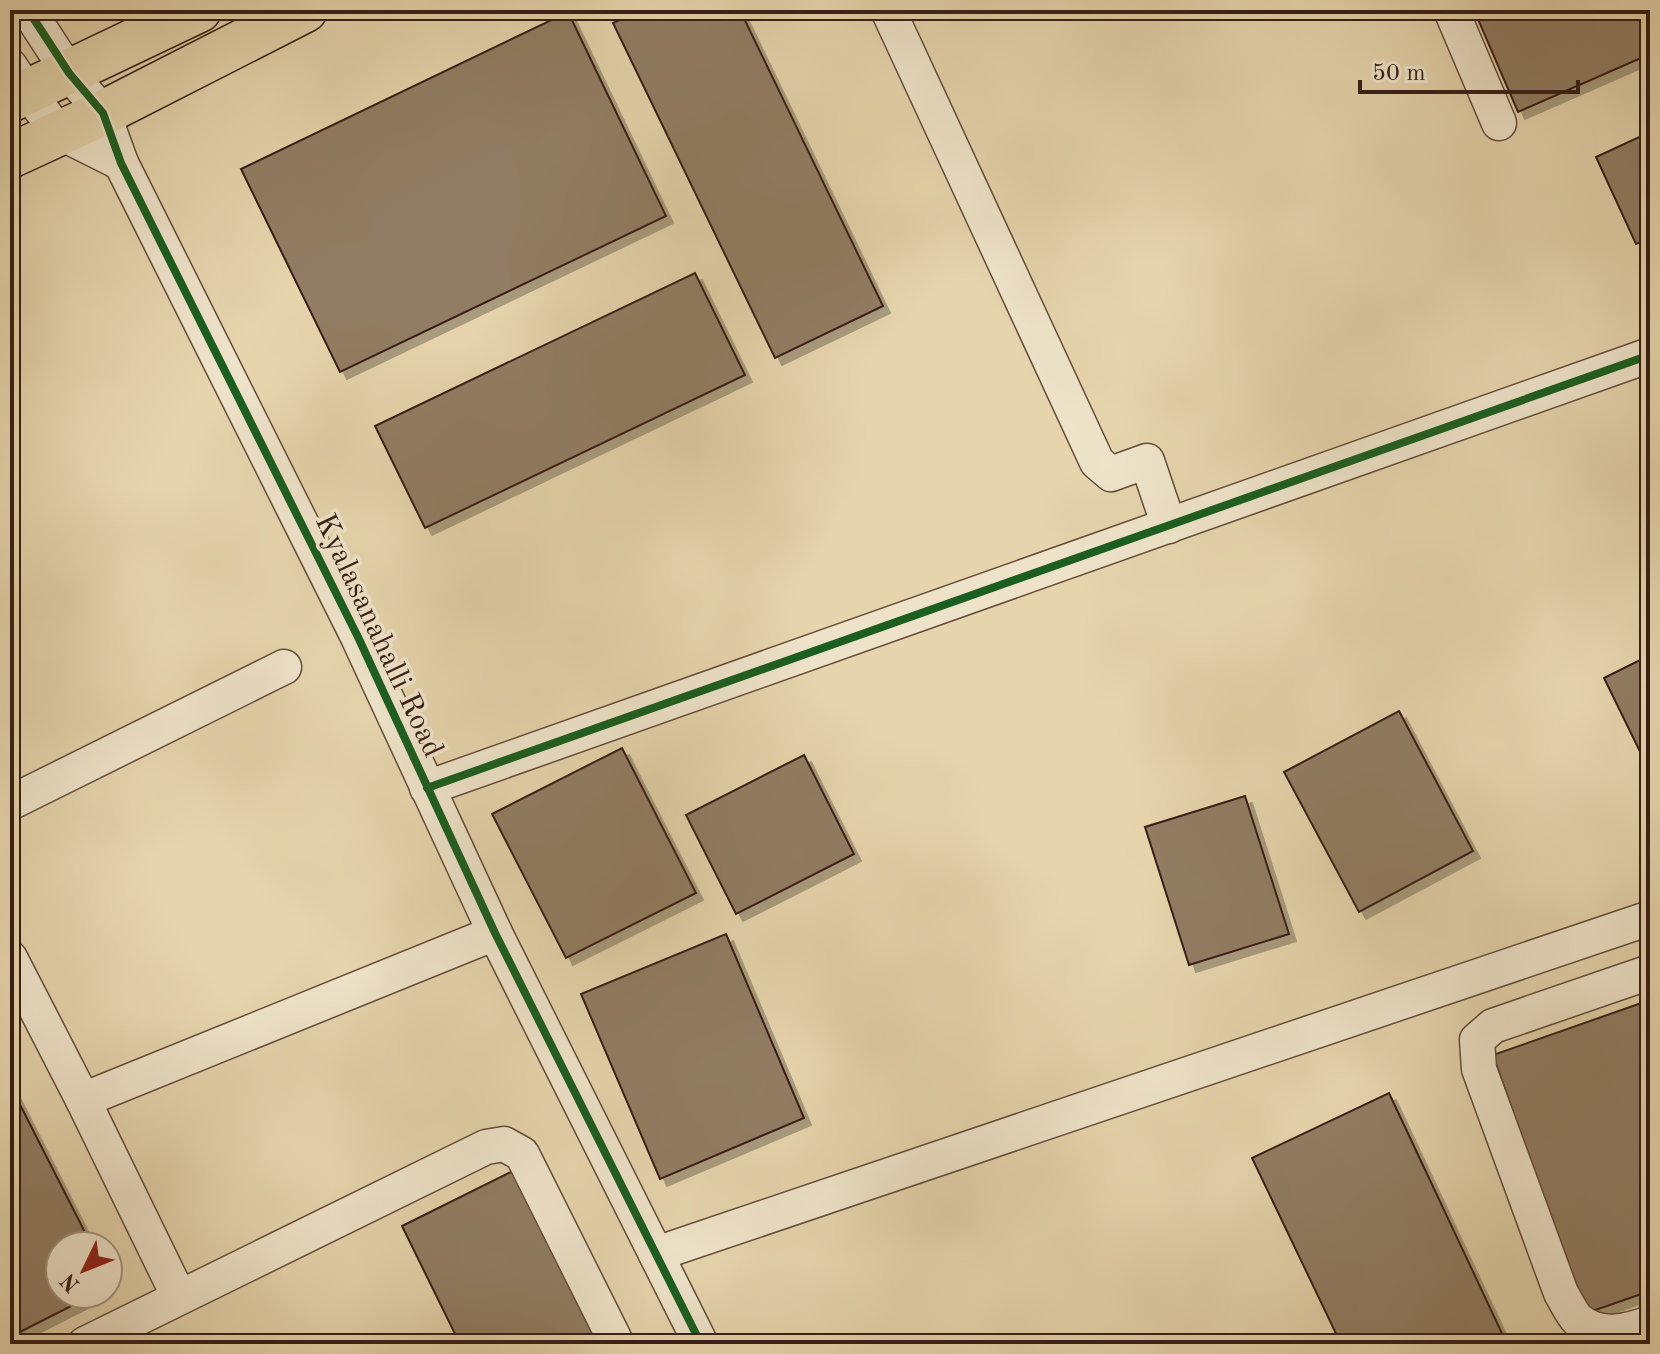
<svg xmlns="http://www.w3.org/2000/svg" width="1660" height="1354" font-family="'Old Standard TT',serif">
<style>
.building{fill:#917d64;stroke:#371e15;stroke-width:2;filter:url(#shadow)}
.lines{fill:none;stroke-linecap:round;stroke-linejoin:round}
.minor-casing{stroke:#624c3b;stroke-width:37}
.major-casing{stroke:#371e15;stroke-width:47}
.minor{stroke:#eee3c9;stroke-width:34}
.major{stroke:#e5d4ac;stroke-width:44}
.cycleway-casing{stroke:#eee3c9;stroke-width:13}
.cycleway{stroke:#1b5e20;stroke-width:8}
.labels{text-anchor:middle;stroke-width:7;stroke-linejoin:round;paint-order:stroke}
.street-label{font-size:30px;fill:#371e15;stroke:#eee3c9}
</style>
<defs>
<filter id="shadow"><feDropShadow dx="7" dy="7" stdDeviation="0" flood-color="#0004"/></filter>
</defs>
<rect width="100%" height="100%" fill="#e5d4ac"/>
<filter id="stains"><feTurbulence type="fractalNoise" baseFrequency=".0025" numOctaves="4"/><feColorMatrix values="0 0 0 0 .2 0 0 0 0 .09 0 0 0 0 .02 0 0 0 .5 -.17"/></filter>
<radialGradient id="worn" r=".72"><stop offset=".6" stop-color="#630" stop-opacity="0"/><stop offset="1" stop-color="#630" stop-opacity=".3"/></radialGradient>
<!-- building -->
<g class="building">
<polygon points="641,10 740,10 883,306 775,358 613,23"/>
<polygon points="1474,10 1650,10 1650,54 1518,112"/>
<polygon points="568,12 666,216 340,372 241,169"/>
<polygon points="1650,132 1650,238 1636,244 1596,157"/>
<polygon points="695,273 745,375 425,528 375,426"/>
<polygon points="1650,655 1650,772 1604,678"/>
<polygon points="1399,711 1473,851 1359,912 1284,772"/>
<polygon points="622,748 696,893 566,958 492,814"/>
<polygon points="804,755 854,854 736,914 686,815"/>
<polygon points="1245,796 1289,934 1189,965 1145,827"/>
<polygon points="726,934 804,1118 660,1179 581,994"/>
<polygon points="1650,1000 1650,1291 1584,1314 1493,1055"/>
<polygon points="10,1085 92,1246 60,1246 60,1294 95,1294 10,1337"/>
<polygon points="1389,1093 1507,1344 1341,1344 1252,1158"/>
<polygon points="513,1171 599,1344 460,1344 402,1226"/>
</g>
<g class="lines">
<!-- minor casing -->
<g class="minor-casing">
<g id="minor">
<polyline points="28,10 69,73 103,113 121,163 358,637 495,933 701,1344"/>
<polyline points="888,10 1097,462 1111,474 1147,461 1169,526"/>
<polyline points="1451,10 1499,123"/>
<polyline points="10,66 27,92 59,132 121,163"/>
<polyline points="427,788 1650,355"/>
<polyline points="10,803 284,667"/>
<polyline points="10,958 83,1100 179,1297"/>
<path d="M1650,972L1493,1026L1477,1040L1479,1069L1561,1293C1566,1301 1571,1313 1578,1320C1599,1338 1626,1332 1650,1323"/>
<polyline points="83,1100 495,933"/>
<polyline points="656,1254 1650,918"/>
<polyline points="85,1344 486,1147 504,1144 522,1154 614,1338 615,1344"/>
</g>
</g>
<!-- major casing -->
<g class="major-casing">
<g id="major">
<polyline points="10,100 199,10"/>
<polyline points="10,156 103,113 305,10"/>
</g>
</g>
<!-- minor -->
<use href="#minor" class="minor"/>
<!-- major -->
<use href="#major" class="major"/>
<!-- cycleway casing -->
<g class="cycleway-casing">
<g id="cycleway">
<polyline points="28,10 69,73 103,113 121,163 358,637 495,933 701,1344"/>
<polyline points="427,788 1650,355"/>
</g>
</g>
<!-- cycleway -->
<use href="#cycleway" class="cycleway"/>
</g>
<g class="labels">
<!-- street labels -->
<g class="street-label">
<text transform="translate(380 635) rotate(65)" y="10">Kyalasanahalli Road</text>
</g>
</g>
<!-- margin -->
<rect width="1660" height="1354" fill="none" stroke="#e5d4ac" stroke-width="40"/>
<rect x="12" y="12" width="1636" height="1330" fill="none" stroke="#371e15" stroke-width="4"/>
<rect x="20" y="20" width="1620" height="1314" fill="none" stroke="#371e15" stroke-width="2"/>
<!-- north arrow -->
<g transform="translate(84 1270) rotate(227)"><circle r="38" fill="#eee3c9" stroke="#a59481" stroke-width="2"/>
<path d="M0-6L14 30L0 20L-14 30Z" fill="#8f2418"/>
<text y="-12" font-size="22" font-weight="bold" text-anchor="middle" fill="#371e15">N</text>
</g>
<!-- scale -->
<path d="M1360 80v12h218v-12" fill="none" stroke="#371e15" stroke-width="4"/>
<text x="1372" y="80" font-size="24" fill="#371e15" stroke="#eee3c9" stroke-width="6" paint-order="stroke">50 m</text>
<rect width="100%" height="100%" filter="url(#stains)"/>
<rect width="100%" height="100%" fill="url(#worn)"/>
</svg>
